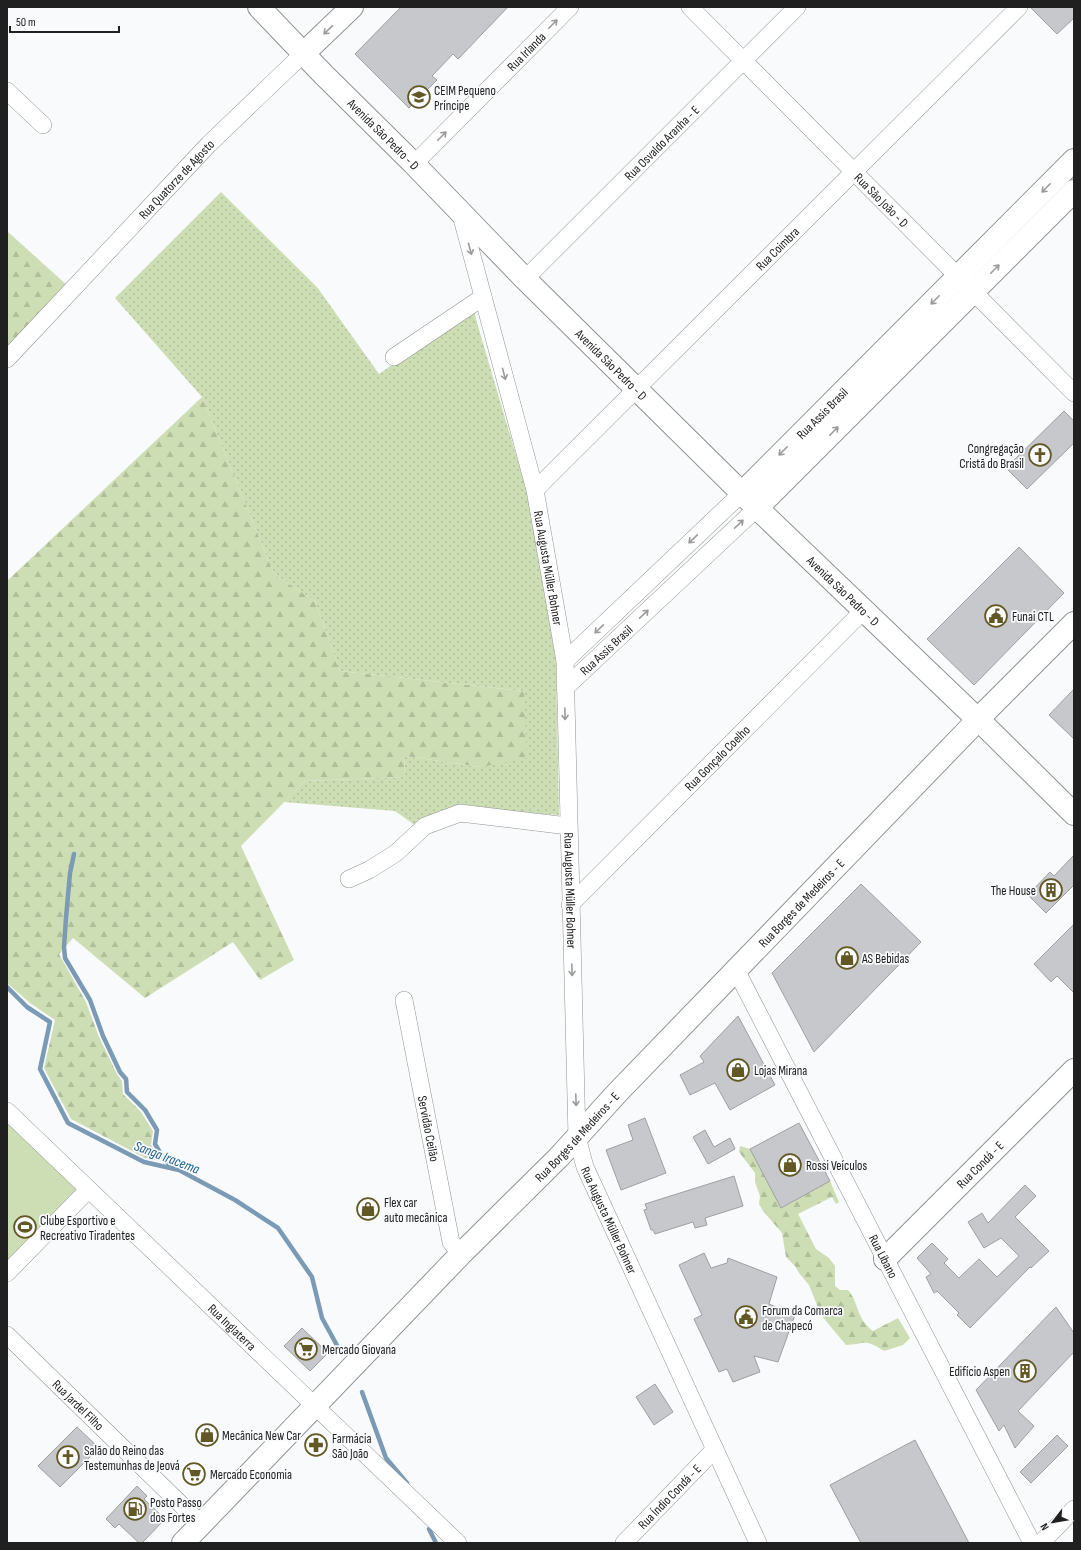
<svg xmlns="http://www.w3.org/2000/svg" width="1081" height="1550" font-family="'Sofia Sans Condensed',sans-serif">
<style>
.grass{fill:url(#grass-dots)}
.forest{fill:url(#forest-firs)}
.park{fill:#cedeb4}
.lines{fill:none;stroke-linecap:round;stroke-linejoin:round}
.stream{stroke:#7a9ab5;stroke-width:4.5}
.building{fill:#c6c8cb;stroke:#9d9fa1}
.street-casing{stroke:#909294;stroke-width:18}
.secondary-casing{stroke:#909294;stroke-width:24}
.street{stroke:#fff;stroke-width:17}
.secondary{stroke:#fff;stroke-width:22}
.oneway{stroke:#9b9b9b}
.labels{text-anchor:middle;stroke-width:3.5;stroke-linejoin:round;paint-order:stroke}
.street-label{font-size:13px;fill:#202021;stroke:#f8fafc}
.poi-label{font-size:13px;fill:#202021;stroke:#f8fafc;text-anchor:start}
.water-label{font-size:14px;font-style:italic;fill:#155b8b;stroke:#f8fafc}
</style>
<defs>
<pattern id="grass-dots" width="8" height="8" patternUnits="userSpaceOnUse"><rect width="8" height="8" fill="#cedeb4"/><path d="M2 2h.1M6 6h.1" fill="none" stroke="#b1be9a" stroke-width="1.8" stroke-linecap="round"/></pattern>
<pattern id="forest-firs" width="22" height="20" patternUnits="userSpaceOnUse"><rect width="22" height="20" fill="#cedeb4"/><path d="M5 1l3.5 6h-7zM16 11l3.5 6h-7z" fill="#b1be9a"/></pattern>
</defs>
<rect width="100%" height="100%" fill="#f8fafc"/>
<!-- grass -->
<polygon class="grass" points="221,192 317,287 379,374 473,309 526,489 549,618 556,661 559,815 457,808 416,826 395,811 284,802 305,781 404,777 405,756 481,767 524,691 340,671 315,601 274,574 202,397 115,298"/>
<!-- forest -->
<g class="forest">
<polygon points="7,231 69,287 7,351"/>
<polygon points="202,397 274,574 315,601 340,671 524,691 527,758 481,767 405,756 404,777 305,781 241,846 294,960 260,980 233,942 145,998 73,938 59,954 86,1002 99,1037 117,1074 122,1081 123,1094 141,1112 153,1131 151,1145 161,1161 145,1158 71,1119 44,1068 55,1020 30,1003 7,983 7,581"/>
<path d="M740,1146L750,1149L781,1208L830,1181L839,1202L836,1204L832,1197L798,1214L816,1249L829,1258L835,1266V1286L840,1290H848C860,1304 855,1317 873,1331L898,1318L910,1338L903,1345L884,1351C864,1338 867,1344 846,1345L821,1315L809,1285L799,1273L795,1266L786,1257L782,1233L763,1211L759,1204L760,1196L755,1182V1173L739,1152Z"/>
</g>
<!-- park -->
<polygon class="park" points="7,1120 79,1190 7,1264"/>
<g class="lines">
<!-- stream -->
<g class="stream">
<polyline points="74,854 70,873 66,918 64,947 65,958 90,1000 103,1036 120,1072 126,1079 127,1092 145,1110 157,1130 155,1144 162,1156 172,1168"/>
<polyline points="7,987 27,1007 50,1022 40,1069 68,1123 144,1162 179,1170 235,1200 278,1228 312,1277 322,1318 339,1349"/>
<polyline points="362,1392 386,1458 407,1483"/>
<polyline points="429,1529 436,1543"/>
</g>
</g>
<!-- building -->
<g class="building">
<polygon points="401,7 508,7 458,59 453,54 432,76 437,80 409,108 355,54"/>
<polygon points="1030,7 1074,7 1074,18 1057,34"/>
<polygon points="1064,411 1074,421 1074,443 1027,489 1006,468"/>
<polygon points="1019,547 1064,593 974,685 927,639"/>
<polygon points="1074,689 1074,739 1049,715"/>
<polygon points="1074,855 1074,885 1046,913 1028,895 1050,872 1054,876"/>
<polygon points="861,884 921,942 814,1052 772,973"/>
<polygon points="1074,924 1074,993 1057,976 1051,982 1034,964"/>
<polygon points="738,1016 775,1085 730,1110 715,1083 690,1095 680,1075 704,1062 700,1056"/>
<polygon points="645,1118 666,1173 621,1190 606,1150 633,1140 628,1125"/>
<polygon points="799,1123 830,1181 781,1208 750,1149"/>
<polygon points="705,1130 714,1147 730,1138 735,1149 708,1164 693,1137"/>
<polygon points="734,1176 743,1206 705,1218 707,1225 695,1228 693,1222 655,1234 653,1230 651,1230 644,1210 647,1209 645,1204"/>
<polygon points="1025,1185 1036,1196 1015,1217 1049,1251 1031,1268 1030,1267 970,1328 957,1315 959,1313 937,1291 934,1293 926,1277 931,1274 917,1258 932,1243 948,1259 944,1263 959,1278 979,1259 997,1277 1019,1256 1001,1238 984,1248 968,1222 982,1213 988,1223"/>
<polygon points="704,1253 711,1268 727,1263 728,1258 777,1277 769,1304 795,1315 778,1362 754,1356 760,1372 733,1382 727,1369 719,1372 694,1319 702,1315 679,1265"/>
<polygon points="1056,1307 1074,1333 1074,1352 1018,1411 1034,1426 1015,1448 1004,1425 999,1431 976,1390"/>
<polygon points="302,1328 328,1353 310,1371 284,1346"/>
<polygon points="655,1384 673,1412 654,1425 636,1397"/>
<polygon points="77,1427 99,1448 60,1487 38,1466"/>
<polygon points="1057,1435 1068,1446 1031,1483 1020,1472"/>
<polygon points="915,1440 969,1543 861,1543 830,1485"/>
<polygon points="137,1486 147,1496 144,1499 165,1519 142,1543 139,1543 119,1524 115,1528 106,1519"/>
</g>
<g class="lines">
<!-- street casing -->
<g class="street-casing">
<g id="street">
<path id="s1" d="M690,7L1074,393"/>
<polyline points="7,91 43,125"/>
<path id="s2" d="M414,164L570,7"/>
<path id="s3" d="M460,211L535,490L565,661L577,1137L585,1167L758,1543"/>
<path id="s4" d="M525,279L797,7"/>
<polyline points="394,357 483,297"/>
<path id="s5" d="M7,359L209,144L304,53"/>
<path id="s6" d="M535,490L1019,7"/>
<polyline points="565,661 742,493"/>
<path id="s7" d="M565,688L757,508"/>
<polyline points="349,879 369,870 396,853 425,826 460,813 568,826"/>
<path id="s8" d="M570,905L863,611"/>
<path id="s9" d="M736,970L1032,1543"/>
<path id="s10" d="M404,1000L451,1242L461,1254"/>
<path id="s11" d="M7,1111L458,1543"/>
<polyline points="7,1273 88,1190"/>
<path id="s12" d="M7,1335L201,1524"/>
<path id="s13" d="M624,1543L715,1449"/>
<polyline points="1041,1543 1074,1509"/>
</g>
</g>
<!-- secondary casing -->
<g class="secondary-casing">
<g id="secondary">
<path id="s14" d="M259,7L323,74L414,164L525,279L757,508L971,713"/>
<polyline points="304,53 352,7"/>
<path id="s15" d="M742,493L1074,160"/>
<polyline points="757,508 1074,191"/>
<polyline points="983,714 1074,623"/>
<polyline points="985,726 1074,814"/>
<path id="s16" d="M885,1259L1074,1070"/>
<path id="s17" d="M183,1543L461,1254L559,1157L617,1093L970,728"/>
</g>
</g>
<!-- street -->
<use href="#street" class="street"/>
<!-- secondary -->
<use href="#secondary" class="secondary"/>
</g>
<!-- one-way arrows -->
<defs><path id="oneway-shaft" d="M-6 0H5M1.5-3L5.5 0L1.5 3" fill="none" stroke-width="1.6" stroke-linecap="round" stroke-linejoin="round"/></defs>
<g class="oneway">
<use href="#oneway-shaft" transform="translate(553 24) rotate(-45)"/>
<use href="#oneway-shaft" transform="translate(328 30) rotate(136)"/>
<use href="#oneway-shaft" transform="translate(442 136) rotate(-45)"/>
<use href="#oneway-shaft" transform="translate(1046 188) rotate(135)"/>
<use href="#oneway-shaft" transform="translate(470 249) rotate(75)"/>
<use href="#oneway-shaft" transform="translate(995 269) rotate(-45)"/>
<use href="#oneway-shaft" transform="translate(935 300) rotate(135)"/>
<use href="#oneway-shaft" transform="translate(504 374) rotate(75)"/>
<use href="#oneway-shaft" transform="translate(834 431) rotate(-45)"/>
<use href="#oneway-shaft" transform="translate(783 451) rotate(135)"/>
<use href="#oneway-shaft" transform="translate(739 524) rotate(-43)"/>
<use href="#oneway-shaft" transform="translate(693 539) rotate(136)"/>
<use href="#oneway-shaft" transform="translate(644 614) rotate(-43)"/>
<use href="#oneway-shaft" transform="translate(599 629) rotate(136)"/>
<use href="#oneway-shaft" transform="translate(565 714) rotate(89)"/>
<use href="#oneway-shaft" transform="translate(572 970) rotate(88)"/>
<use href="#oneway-shaft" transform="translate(576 1100) rotate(88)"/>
</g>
<!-- icons -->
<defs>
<g id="school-ring" transform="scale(1.15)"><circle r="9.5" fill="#f8fafc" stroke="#625825" stroke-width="1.5"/><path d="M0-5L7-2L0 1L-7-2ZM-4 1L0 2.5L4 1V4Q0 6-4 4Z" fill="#625825"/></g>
<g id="church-ring" transform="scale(1.15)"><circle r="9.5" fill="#f8fafc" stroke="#625825" stroke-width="1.5"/><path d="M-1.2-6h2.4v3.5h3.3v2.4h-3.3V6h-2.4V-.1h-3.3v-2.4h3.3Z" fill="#625825"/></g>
<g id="civic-ring" transform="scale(1.15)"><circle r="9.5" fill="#f8fafc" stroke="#625825" stroke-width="1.5"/><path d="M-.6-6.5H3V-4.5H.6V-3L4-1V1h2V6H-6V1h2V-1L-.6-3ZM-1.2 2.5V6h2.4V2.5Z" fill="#625825"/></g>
<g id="building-ring" transform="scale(1.15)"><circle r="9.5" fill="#f8fafc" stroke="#625825" stroke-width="1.5"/><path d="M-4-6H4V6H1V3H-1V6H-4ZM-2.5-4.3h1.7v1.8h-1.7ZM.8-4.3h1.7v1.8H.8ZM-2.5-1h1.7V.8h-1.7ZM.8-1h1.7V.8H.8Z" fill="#625825"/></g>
<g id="shop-ring" transform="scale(1.15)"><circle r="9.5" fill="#f8fafc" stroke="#625825" stroke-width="1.5"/><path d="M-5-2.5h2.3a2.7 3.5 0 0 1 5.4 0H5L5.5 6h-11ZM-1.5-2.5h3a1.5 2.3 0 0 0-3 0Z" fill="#625825"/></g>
<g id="stadium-ring" transform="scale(1.15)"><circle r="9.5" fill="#f8fafc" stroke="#625825" stroke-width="1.5"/><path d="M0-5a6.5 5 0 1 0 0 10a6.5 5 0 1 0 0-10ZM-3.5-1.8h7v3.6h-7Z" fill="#625825"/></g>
<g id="supermarket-ring" transform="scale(1.15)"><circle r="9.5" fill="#f8fafc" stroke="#625825" stroke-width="1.5"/><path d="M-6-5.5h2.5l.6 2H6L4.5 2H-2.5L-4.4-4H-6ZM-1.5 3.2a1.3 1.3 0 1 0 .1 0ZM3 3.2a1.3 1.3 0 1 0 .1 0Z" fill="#625825"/></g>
<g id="pharmacy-ring" transform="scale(1.15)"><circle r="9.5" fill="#f8fafc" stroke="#625825" stroke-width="1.5"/><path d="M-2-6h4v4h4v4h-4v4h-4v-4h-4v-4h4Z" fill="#625825"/></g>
<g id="fuel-ring" transform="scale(1.15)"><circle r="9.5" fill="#f8fafc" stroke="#625825" stroke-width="1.5"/><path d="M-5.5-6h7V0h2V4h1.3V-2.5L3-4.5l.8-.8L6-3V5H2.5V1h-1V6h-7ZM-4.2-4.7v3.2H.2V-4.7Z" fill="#625825"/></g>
</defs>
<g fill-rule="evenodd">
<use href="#school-ring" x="419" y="97"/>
<use href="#church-ring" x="1040" y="455"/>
<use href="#civic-ring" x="996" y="616"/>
<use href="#building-ring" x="1051" y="890"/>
<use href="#shop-ring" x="847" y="958"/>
<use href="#shop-ring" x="738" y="1070"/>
<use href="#shop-ring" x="790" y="1165"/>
<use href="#shop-ring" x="368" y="1209"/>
<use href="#stadium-ring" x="25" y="1227"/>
<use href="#civic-ring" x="746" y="1317"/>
<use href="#supermarket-ring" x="306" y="1349"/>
<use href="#building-ring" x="1025" y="1371"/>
<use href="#shop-ring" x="207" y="1435"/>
<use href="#pharmacy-ring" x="316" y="1445"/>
<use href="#church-ring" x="68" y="1457"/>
<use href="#supermarket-ring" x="194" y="1474"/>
<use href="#fuel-ring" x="135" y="1509"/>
</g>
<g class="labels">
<!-- street labels -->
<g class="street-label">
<text dy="5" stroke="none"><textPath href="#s2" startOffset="159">Rua Irlanda</textPath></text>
<text dy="5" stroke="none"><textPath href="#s14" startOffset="178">Avenida São Pedro - D</textPath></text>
<text dy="5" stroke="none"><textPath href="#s4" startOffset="193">Rua Osvaldo Aranha - E</textPath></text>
<text dy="5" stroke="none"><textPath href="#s5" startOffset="247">Rua Quatorze de Agosto</textPath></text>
<text dy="5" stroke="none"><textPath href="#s1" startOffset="272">Rua São João - D</textPath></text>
<text dy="5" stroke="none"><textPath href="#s6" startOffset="342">Rua Coimbra</textPath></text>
<text dy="5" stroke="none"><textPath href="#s14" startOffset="502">Avenida São Pedro - D</textPath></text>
<text dy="5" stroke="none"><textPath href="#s15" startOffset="113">Rua Assis Brasil</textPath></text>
<text dy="5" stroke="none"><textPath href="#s3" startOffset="368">Rua Augusta Müller Bohner</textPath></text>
<text dy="5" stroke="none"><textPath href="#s14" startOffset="826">Avenida São Pedro - D</textPath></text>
<text dy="5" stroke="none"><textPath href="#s7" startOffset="56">Rua Assis Brasil</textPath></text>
<text dy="5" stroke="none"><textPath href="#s8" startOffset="208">Rua Gonçalo Coelho</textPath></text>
<text dy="5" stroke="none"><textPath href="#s3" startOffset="692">Rua Augusta Müller Bohner</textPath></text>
<text dy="5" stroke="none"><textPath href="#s17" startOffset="890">Rua Borges de Medeiros - E</textPath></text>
<text dy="5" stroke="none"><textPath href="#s10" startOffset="131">Servidão Ceilão</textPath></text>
<text dy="5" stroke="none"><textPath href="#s17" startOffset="566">Rua Borges de Medeiros - E</textPath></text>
<text dy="5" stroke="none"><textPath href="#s16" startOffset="134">Rua Condá - E</textPath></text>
<text dy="5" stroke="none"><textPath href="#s3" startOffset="1028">Rua Augusta Müller Bohner</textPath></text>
<text dy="5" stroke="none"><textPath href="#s9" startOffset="322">Rua Líbano</textPath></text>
<text dy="5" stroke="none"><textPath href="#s11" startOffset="312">Rua Inglaterra</textPath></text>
<text dy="5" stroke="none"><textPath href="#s12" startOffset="100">Rua Jardel Filho</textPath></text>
<text dy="5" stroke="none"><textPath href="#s13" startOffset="65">Rua Índio Condá - E</textPath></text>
</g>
<!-- poi labels -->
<g class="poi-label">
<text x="434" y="95">CEIM Pequeno<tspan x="434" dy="15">Príncipe</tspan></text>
<text x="1024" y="453" text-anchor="end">Congregação<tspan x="1024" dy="15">Cristã do Brasil</tspan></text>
<text x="1012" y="621">Funai CTL</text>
<text x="1036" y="895" text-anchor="end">The House</text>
<text x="862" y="963">AS Bebidas</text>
<text x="754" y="1075">Lojas Mirana</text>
<text x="806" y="1170">Rossi Veículos</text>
<text x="384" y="1207">Flex car<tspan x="384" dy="15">auto mecânica</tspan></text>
<text x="40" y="1225">Clube Esportivo e<tspan x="40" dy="15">Recreativo Tiradentes</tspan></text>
<text x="762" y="1315">Forum da Comarca<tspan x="762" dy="15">de Chapecó</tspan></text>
<text x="322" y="1354">Mercado Giovana</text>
<text x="1010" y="1376" text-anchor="end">Edifício Aspen</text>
<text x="222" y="1440">Mecânica New Car</text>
<text x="332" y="1443">Farmácia<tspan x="332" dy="15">São João</tspan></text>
<text x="84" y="1455">Salão do Reino das<tspan x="84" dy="15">Testemunhas de Jeová</tspan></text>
<text x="210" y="1479">Mercado Economia</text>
<text x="150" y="1507">Posto Passo<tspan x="150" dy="15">dos Fortes</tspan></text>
</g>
<!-- water labels -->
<g class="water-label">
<text transform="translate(167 1157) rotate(21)" y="5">Sanga Iracema</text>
</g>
</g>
<!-- border -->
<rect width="1081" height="1550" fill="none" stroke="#202021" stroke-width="16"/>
<!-- north arrow -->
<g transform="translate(1053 1522) rotate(239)" stroke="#f8fafc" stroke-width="3" paint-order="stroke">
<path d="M0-3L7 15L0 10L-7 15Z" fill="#202021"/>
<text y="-6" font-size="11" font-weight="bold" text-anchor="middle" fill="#202021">N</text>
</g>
<!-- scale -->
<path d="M10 26v6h109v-6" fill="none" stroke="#202021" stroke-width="2"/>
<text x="16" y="26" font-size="12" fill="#202021" stroke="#f8fafc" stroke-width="3" paint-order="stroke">50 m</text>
</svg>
